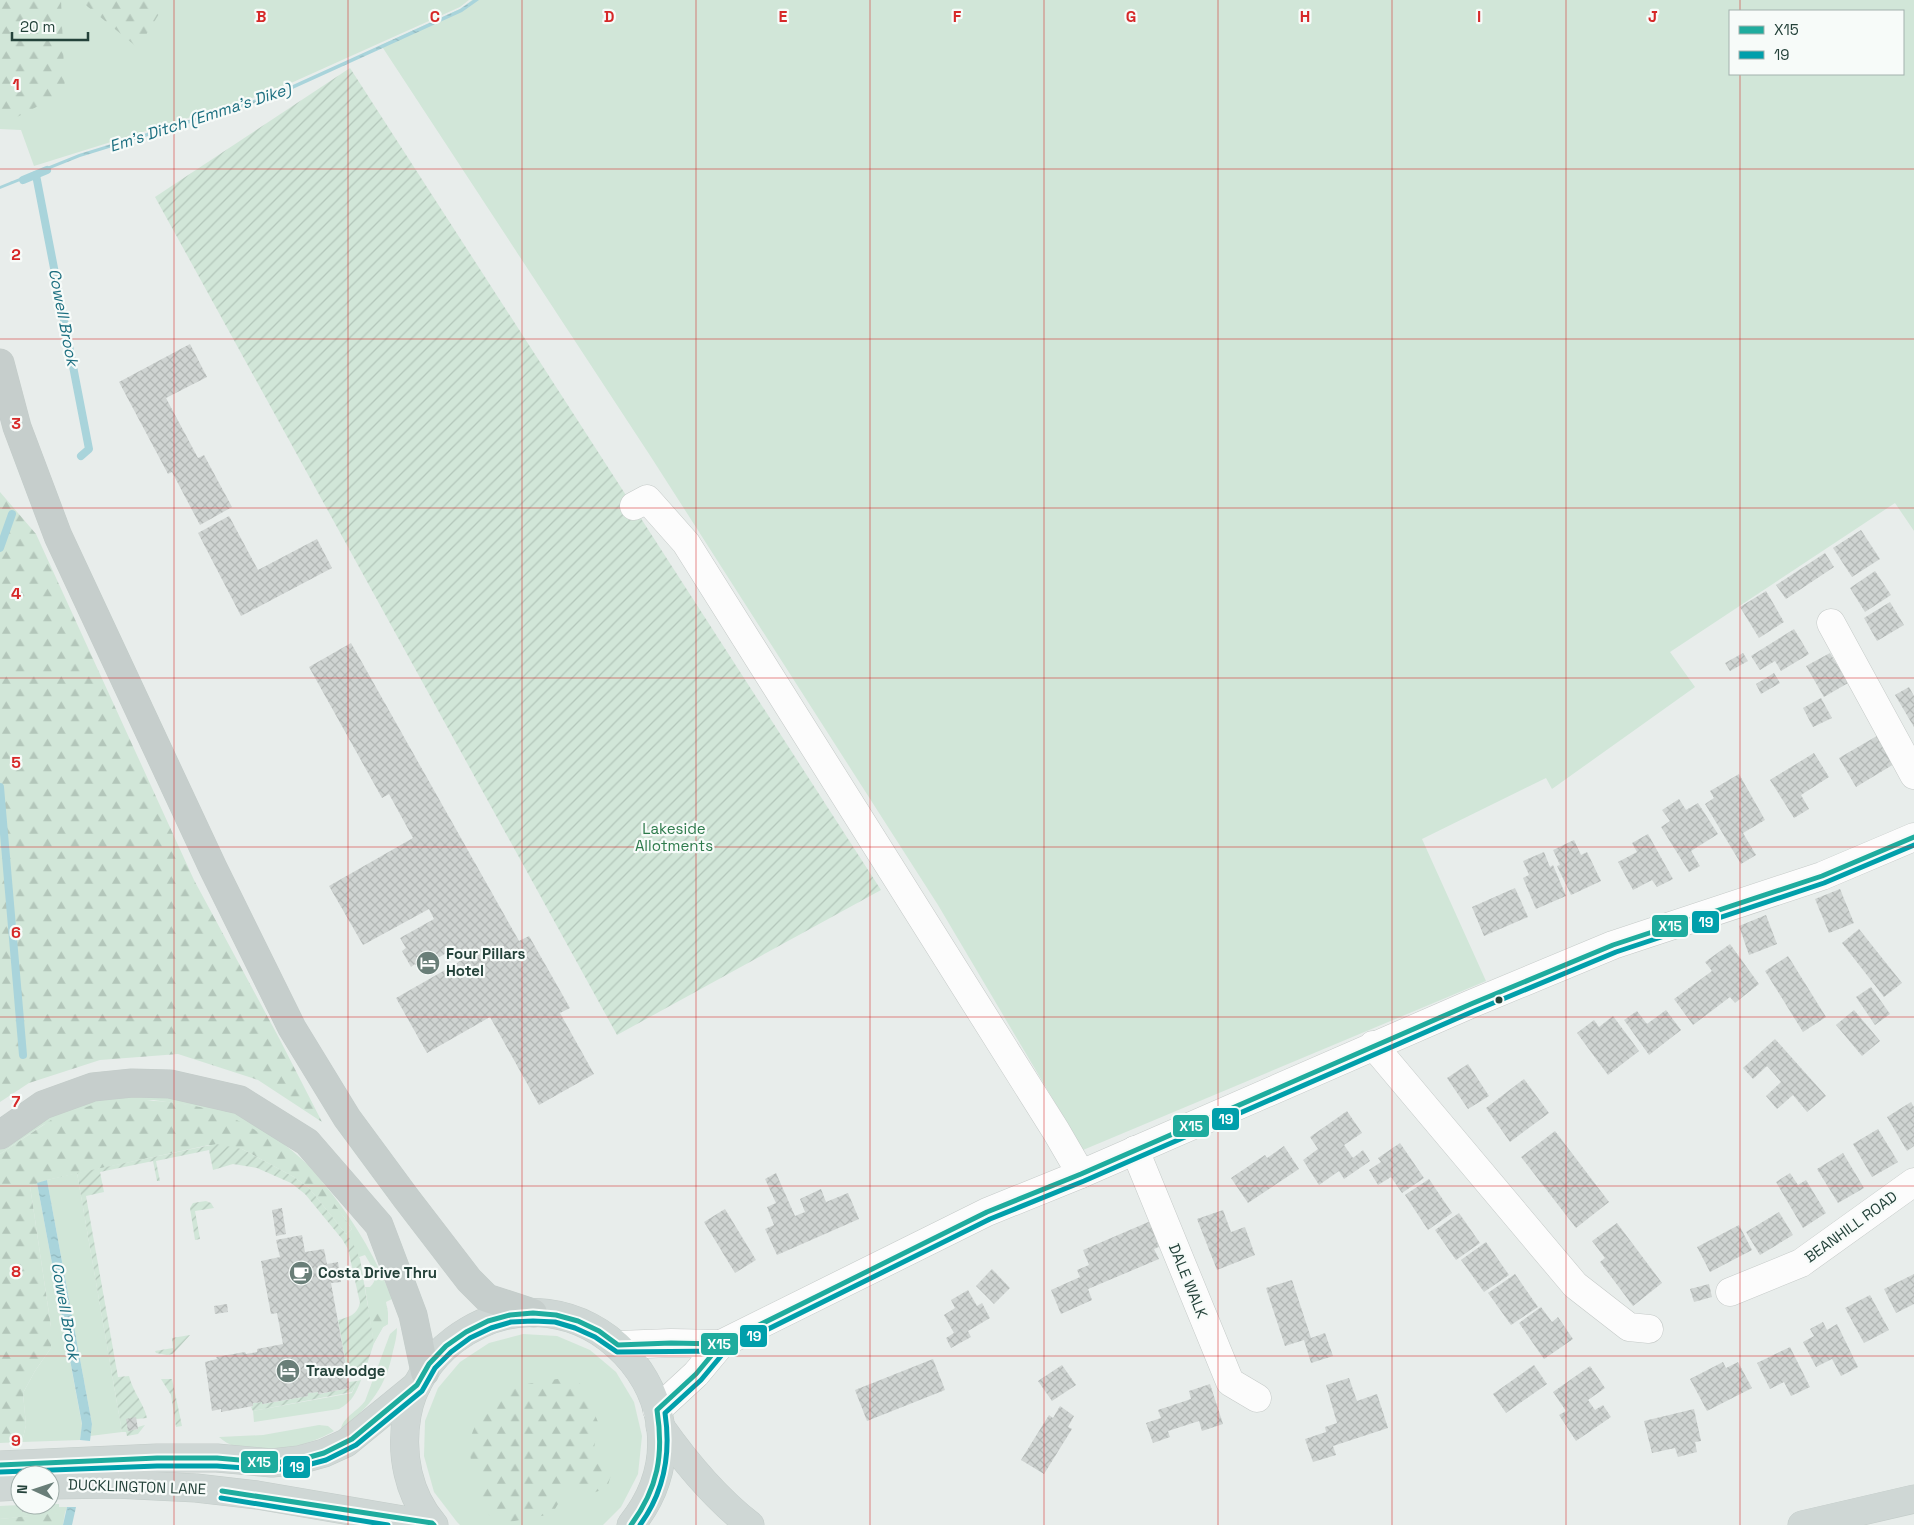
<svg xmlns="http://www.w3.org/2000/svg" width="1914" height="1525" font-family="'Space Grotesk',sans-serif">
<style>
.green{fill:#d1e6d8;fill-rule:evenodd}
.forest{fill:url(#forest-firs)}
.garden{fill:url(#garden-furrows)}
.water{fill:url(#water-ripples)}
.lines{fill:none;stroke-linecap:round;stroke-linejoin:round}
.stream{stroke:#a9d4db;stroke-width:8}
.building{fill:url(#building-cross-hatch)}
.minor-casing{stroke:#c5cac8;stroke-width:29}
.primary-casing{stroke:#c3ccc9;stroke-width:29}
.trunk-casing{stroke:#c3ccc9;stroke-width:29}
.minor{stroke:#fcfcfc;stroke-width:28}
.primary{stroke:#cfd7d5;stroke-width:28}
.trunk{stroke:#c6cecc;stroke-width:28}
.bus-1-casing{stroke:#f7fbf9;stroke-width:9}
.bus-2-casing{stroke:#f7fbf9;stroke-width:9}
.bus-1{stroke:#1fac9e;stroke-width:5}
.bus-2{stroke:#009fab;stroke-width:5}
.grid{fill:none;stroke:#d62828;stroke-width:1;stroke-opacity:0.55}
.bus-dot{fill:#24423a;stroke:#f7fbf9;stroke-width:2}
.labels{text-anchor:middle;stroke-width:4.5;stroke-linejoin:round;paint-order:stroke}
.park-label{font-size:15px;fill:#2d7a4b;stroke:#f7fbf9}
.poi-label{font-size:15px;font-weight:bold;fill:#24423a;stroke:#f7fbf9;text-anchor:start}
.street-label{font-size:15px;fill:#24423a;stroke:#f7fbf9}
.water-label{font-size:16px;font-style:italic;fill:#1c6f80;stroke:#f7fbf9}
.grid-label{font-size:16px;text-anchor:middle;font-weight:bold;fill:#d62828;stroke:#f7fbf9;stroke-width:4.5;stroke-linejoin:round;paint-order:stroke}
.line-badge{stroke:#f7fbf9;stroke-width:2}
.badge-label{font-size:14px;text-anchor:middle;font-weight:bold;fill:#fff}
</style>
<defs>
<pattern id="forest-firs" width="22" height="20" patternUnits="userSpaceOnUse" patternTransform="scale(1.25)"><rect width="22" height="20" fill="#d1e6d8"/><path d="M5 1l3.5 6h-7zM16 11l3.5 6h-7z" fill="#b3c6ba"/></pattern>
<pattern id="garden-furrows" width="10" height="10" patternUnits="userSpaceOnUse" patternTransform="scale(1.25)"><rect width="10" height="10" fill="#d1e6d8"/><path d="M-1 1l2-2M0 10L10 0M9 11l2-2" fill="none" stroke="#b3c6ba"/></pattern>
<pattern id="water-ripples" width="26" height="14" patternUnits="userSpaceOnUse" patternTransform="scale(1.25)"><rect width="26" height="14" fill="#a9d4db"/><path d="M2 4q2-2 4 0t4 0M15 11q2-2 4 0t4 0" fill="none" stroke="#91b7bd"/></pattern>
<pattern id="building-cross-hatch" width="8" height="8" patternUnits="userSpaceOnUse" patternTransform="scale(1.25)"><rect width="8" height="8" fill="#cfd4d2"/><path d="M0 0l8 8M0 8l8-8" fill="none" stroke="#b2b7b5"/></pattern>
</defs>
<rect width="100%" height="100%" fill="#e8edeb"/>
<!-- green -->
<g class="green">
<polygon points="0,0 469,0 460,7 271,92 34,166 21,130 0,129"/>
<path d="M472,0H1914V531L1895,503L1670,652L1695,687L1552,789L1546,778L1422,839L1486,981L1083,1150L938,905L651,457L381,45L460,9ZM1730,11H1903V74H1730Z"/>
<path d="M150,1093C175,1098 202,1101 226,1109C250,1116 290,1147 308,1165C345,1207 372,1247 392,1299L386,1302L388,1313V1324L383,1327L374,1343L365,1287H370C381,1277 371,1266 365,1255L359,1257L346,1234L352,1229L344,1217L309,1175L201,1107L153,1100L69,1114L43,1125L0,1154V1143L18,1130L85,1100Z"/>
<polygon points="77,1173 122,1432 90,1436 92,1424 47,1180"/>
<polygon points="37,1183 82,1425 80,1440 22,1442 26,1425 23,1393 35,1371 51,1348 51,1327 30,1186"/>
<path d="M397,1328C397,1336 395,1343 393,1351C386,1387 370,1407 341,1429C343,1417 358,1411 365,1401L390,1334Z"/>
<polygon points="523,1334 557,1336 590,1350 616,1372 634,1402 642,1436 638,1474 621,1507 603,1525 460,1525 457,1522 434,1492 424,1456 425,1421 438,1388 460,1362 489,1343"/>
<path d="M361,1380C356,1393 352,1402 339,1409L254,1422L253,1411L352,1393L357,1381Z"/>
<path d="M319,1425L328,1426L334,1431C305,1448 246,1462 219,1437L263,1435Z"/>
<polygon points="50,1504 59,1504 59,1507 67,1507 65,1513 0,1519 0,1506 20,1505 22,1505 22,1512 41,1511 41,1505"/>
</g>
<!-- forest -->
<g class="forest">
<polygon points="0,0 61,0 65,92 0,126"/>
<polygon points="83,0 156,0 162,9 138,48 82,2"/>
<polygon points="0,492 36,534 194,880 279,1038 322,1122 258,1080 178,1054 100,1060 29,1083 0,1102"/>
<path d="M120,1100C147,1100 173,1101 200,1107C264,1122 318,1175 352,1229L346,1234L309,1188L294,1177L242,1149L209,1145L47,1180L30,1186L51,1327V1348L35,1371L23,1393L26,1425L22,1442L0,1443V1154L51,1120L92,1105Z"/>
<polygon points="375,1304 387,1306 388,1324 383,1327 374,1343 368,1308"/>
<path d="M569,1377L582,1385L598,1422L594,1449L612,1472L607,1488L590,1494L570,1483L562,1487L561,1499L552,1514L504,1523L490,1516L479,1503L484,1489C465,1458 463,1435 489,1407C494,1401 502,1392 509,1389C528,1382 549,1381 569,1377Z"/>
<polygon points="58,1513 65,1513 63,1525 0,1525 0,1519"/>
</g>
<!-- garden -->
<g class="garden">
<polygon points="350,68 881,890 617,1035 155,197"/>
<path d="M216,1144L242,1149L294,1177L309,1188L346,1234L352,1241L360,1259L374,1343L364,1373L348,1376L338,1320C349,1317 357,1315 360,1303L348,1249L342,1239L305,1194L291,1183L257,1168L233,1164L213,1170L209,1150L156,1161L160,1181H157L153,1161L100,1172L104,1192L86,1196L118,1377L129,1376C133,1392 144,1404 147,1418L136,1419L128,1431L138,1429V1427L145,1425L138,1434L127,1436L126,1432H122L77,1173Z"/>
<polygon points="206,1201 211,1203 214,1208 195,1211 200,1239 195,1240 190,1208 193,1203"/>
<polygon points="190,1335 173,1354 167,1355 156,1353 155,1351 173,1348 172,1338"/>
<polygon points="161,1379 172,1379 182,1426 176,1427 171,1395"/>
<polygon points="357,1381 352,1392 253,1411 251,1407 253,1406 253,1403 262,1402 263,1404 308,1396 308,1393 318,1392 319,1394 350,1388 349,1382"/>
</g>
<!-- water -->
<g class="water">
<polygon points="473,0 479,0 462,12 275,97 80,157 0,189 0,186 79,154 273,94 460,9"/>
<polygon points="47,1180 92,1424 90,1441 80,1440 82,1424 37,1183"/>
<polygon points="67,1507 76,1507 72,1525 63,1525"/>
</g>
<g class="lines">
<!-- stream -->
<g class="stream">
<polyline points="36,175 89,449 81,456"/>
<polyline points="23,180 47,170"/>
<polyline points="0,548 12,514"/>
<polyline points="0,787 23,1055"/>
</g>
</g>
<!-- building -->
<g class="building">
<polygon points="190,344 207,377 166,398 198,458 204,455 232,507 200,525 172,472 168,474 119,382"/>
<polygon points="229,516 258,570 317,539 332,568 241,616 198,533"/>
<polygon points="1861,530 1880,559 1852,577 1833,548"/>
<polygon points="1825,553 1834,567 1786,599 1776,585"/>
<polygon points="1875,571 1891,595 1865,612 1850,588"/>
<polygon points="1766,591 1784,622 1759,638 1740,607"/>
<polygon points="1890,602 1904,625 1877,641 1864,618"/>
<polygon points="1794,629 1809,654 1781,671 1775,661 1760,670 1751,656"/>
<polygon points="351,643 519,941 529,936 570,1008 560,1013 594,1074 539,1105 490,1017 427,1053 396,998 459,962 452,950 418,969 415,964 411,967 402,951 406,948 400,938 434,919 429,909 363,945 329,886 413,838 389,794 382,798 309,667"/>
<polygon points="1743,653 1748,661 1730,671 1725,663"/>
<polygon points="1830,653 1848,683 1824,697 1806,666"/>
<polygon points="1774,673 1780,683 1761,694 1756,684"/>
<polygon points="1909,687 1914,696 1914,727 1895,695"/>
<polygon points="1821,698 1832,718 1813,727 1803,708"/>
<polygon points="1882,733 1899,761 1856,787 1839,758"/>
<polygon points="1814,753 1829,777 1801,795 1809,809 1794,818 1770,780"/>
<polygon points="1739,774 1765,820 1743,833 1756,855 1741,864 1705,804 1714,798 1710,791"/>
<polygon points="1679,799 1686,810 1698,803 1718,834 1691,851 1700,866 1689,872 1661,827 1670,821 1662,810"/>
<polygon points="1648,834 1673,879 1657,887 1652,880 1633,890 1618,862 1637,852 1632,843"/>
<polygon points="1574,840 1581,855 1587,852 1601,881 1571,895 1557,866 1560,865 1553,850"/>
<polygon points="1544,852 1550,867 1553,865 1566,896 1536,909 1523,878 1529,875 1523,861"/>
<polygon points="1515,888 1528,917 1484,936 1472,907"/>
<polygon points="1840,889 1854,923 1829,933 1815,899"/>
<polygon points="1766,915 1777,944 1749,955 1739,926"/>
<polygon points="1859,929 1902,983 1884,997 1842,943"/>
<polygon points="1730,944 1759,984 1735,1003 1730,997 1693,1025 1674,999 1712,971 1705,962"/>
<polygon points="1788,956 1826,1017 1803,1032 1765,971"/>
<polygon points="1871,987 1890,1014 1875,1025 1856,997"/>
<polygon points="1666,1010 1681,1030 1649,1055 1624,1020 1637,1011 1647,1024"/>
<polygon points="1854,1010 1880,1041 1862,1056 1836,1025"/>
<polygon points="1613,1016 1639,1051 1608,1075 1577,1033 1594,1020 1599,1027"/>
<polygon points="1775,1039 1826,1096 1807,1112 1793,1095 1777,1109 1766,1096 1781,1082 1767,1066 1753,1079 1743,1068"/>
<polygon points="1468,1064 1489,1096 1468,1109 1447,1078"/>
<polygon points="1524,1079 1549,1113 1510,1142 1486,1108"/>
<polygon points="1911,1102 1914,1107 1914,1146 1907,1151 1887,1117"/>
<polygon points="1347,1111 1362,1133 1344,1145 1353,1158 1363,1150 1370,1161 1344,1179 1339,1171 1319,1185 1303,1160 1318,1149 1310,1137"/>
<polygon points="1878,1129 1898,1162 1872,1177 1853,1144"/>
<polygon points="1555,1131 1609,1202 1576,1228 1521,1157"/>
<polygon points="1400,1143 1424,1178 1402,1193 1391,1177 1378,1185 1369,1170 1381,1162 1378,1158"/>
<polygon points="1284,1146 1299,1169 1248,1203 1231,1178 1265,1155 1267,1158"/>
<polygon points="1843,1153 1864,1188 1838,1203 1817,1169"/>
<polygon points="776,1173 795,1216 805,1212 800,1199 821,1189 826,1202 848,1193 859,1219 777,1255 765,1229 774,1225 767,1207 776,1203 765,1179"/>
<polygon points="1790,1173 1798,1185 1806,1180 1826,1213 1803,1228 1776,1182"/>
<polygon points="1429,1179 1452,1213 1428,1230 1405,1195"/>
<polygon points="282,1208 286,1234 276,1236 272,1210"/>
<polygon points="725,1209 756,1260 735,1273 704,1222"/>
<polygon points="1223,1210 1231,1232 1245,1227 1255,1255 1217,1270 1197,1219"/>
<polygon points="1779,1212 1793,1235 1760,1255 1746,1232"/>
<polygon points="1459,1213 1480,1243 1456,1260 1435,1230"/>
<polygon points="1153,1220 1163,1245 1154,1249 1159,1259 1088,1289 1092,1300 1061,1314 1051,1290 1080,1277 1077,1270 1089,1265 1083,1250"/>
<polygon points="1617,1223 1662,1283 1633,1306 1600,1262 1605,1258 1592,1241"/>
<polygon points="1739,1225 1752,1250 1710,1272 1697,1247"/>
<polygon points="302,1235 305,1252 324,1249 327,1264 338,1262 341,1282 331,1283 350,1388 318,1394 318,1392 308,1393 308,1396 262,1404 262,1402 253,1403 253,1406 221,1412 221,1409 212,1411 205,1362 217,1359 216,1357 245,1352 246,1354 257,1352 257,1349 283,1344 277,1313 271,1314 261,1261 280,1257 276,1240"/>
<polygon points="1486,1242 1509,1275 1484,1292 1461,1260"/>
<polygon points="992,1269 1010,1288 994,1304 976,1286"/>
<polygon points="1515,1274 1538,1307 1511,1325 1488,1293"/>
<polygon points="1914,1274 1914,1304 1896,1313 1884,1289"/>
<polygon points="1292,1280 1311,1338 1325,1333 1333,1356 1311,1363 1304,1340 1285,1346 1266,1288"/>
<polygon points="1709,1284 1712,1297 1694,1302 1690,1289"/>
<polygon points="968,1290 977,1306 982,1303 990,1318 968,1331 971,1337 951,1348 946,1338 954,1333 944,1315 955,1308 951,1300"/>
<polygon points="1870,1295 1889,1330 1864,1343 1845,1308"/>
<polygon points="227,1304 228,1312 215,1314 214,1306"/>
<polygon points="1541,1307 1552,1322 1558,1317 1573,1339 1544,1359 1519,1323"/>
<polygon points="1823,1322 1827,1330 1837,1324 1858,1367 1841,1376 1832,1359 1816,1367 1803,1342 1814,1336 1810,1329"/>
<polygon points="1790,1347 1810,1387 1791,1396 1784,1382 1770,1389 1757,1363"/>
<polygon points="933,1359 945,1390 867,1421 855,1390"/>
<polygon points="1723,1362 1726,1368 1738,1362 1752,1388 1707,1411 1690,1379"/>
<polygon points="1062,1365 1076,1385 1052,1401 1038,1381"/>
<polygon points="1534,1365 1547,1384 1506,1413 1493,1394"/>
<polygon points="1590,1366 1605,1388 1588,1400 1595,1410 1603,1405 1611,1417 1576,1441 1559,1415 1566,1411 1553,1392"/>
<polygon points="1349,1378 1357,1401 1377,1394 1388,1428 1333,1446 1336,1455 1313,1462 1305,1439 1326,1432 1325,1427 1337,1423 1326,1385"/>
<polygon points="1210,1384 1223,1424 1202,1431 1199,1421 1168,1431 1170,1437 1153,1443 1146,1423 1161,1418 1158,1410 1191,1399 1189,1391"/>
<polygon points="1060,1406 1074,1416 1068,1427 1072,1429 1044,1474 1021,1460 1049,1415 1053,1418"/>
<polygon points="1694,1409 1701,1441 1695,1442 1697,1452 1678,1457 1675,1448 1652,1453 1644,1421"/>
<polygon points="136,1417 138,1429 128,1431 126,1419"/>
<polygon points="22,1505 41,1505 41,1511 22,1512"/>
</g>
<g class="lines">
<!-- minor casing -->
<g class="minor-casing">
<g id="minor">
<polyline points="634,506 647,499 686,543 1056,1131 1081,1174"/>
<polyline points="1831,623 1914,775"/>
<polyline points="1373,1045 1575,1285 1629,1327 1649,1329"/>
<polyline points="1135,1150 1230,1382 1257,1398"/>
<polyline points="1730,1292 1801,1263 1914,1182"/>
<polyline points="618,1345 671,1343 721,1344"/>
<polyline points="657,1410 696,1374 721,1344 987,1212 1081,1174 1471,1004 1613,945 1822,876 1914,837"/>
</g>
</g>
<!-- primary casing -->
<g class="primary-casing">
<g id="primary">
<path d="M660,1426C686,1463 714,1497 750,1525"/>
<polyline points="0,1465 157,1458 217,1458 272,1463 299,1460 324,1453 346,1443 417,1385"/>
<polyline points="50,1485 115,1484 196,1488 257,1495 403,1520 432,1523"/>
<polyline points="0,1487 20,1486"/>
<path d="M434,1525C408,1495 400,1454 407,1415C412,1386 430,1358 454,1340C578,1248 727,1406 631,1525"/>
<polyline points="1802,1525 1914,1499"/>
</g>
</g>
<!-- trunk casing -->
<g class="trunk-casing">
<g id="trunk">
<polyline points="0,363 17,427 58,536 213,868 292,1028 347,1118 406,1198 469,1280 487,1298 533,1313"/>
<polyline points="0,1135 43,1105 93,1087 132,1083 170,1084 240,1100 307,1142 379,1225 413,1315 425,1372"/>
</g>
</g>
<!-- minor -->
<use href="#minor" class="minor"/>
<!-- primary -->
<use href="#primary" class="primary"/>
<!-- trunk -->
<use href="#trunk" class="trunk"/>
<!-- bus-1 casing -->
<g class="bus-1-casing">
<g id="bus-1">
<polyline points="0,1465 157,1458 217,1458 272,1463 299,1460 324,1453 352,1439 417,1385 429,1364 446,1346 466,1332 488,1321 510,1315 533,1313 556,1315 578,1321 599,1331 618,1345 671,1343 721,1344 987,1212 1081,1174 1471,1004 1613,945 1822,876 1914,837"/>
<polyline points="222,1491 432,1523 434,1525"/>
<path d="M631,1525C658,1488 664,1455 657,1410L696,1374L721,1344L746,1332"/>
</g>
</g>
<!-- bus-2 casing -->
<g class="bus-2-casing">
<g id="bus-2">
<polyline points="0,1472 157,1466 217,1466 272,1470 300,1467 326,1460 356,1445 422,1391 435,1368 451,1352 470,1338 491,1328 511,1322 533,1321 555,1322 575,1328 595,1337 617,1352 724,1351 990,1219 1084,1181 1474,1011 1616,952 1824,883 1914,845"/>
<polyline points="221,1498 388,1525"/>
<path d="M640,1525C664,1492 671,1453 665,1413L701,1380L726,1350L749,1339"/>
</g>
</g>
<!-- bus-1 -->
<use href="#bus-1" class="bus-1"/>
<!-- bus-2 -->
<use href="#bus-2" class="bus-2"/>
</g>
<!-- grid -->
<path class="grid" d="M174,0V1525M348,0V1525M522,0V1525M696,0V1525M870,0V1525M1044,0V1525M1218,0V1525M1392,0V1525M1566,0V1525M1740,0V11M1740,74V1525M0,169H1914M0,339H1914M0,508H1914M0,678H1914M0,847H1914M0,1017H1914M0,1186H1914M0,1356H1914"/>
<!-- icons -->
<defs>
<g id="hotel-disc" transform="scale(1.25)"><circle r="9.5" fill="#697e78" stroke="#f7fbf9"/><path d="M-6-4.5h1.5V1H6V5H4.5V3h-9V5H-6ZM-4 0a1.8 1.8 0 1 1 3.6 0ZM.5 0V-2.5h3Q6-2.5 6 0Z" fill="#fff"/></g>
<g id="cafe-disc" transform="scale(1.25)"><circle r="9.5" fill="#697e78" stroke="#f7fbf9"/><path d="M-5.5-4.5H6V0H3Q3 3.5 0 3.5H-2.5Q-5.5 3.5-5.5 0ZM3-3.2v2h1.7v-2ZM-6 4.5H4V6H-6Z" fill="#fff"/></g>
</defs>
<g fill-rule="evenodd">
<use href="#hotel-disc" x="428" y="963"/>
<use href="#cafe-disc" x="301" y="1273"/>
<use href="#hotel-disc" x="288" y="1371"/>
</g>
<!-- markers -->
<circle class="bus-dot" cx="1499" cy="1000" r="4.5"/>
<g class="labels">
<!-- park labels -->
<g class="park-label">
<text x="674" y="834">Lakeside<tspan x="674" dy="17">Allotments</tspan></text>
</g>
<!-- poi labels -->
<g class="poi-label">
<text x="446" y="959">Four Pillars<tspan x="446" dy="17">Hotel</tspan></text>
<text x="318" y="1278">Costa Drive Thru</text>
<text x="306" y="1376">Travelodge</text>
</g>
<!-- street labels -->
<g class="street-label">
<text transform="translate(1851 1227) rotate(-36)" y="5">BEANHILL ROAD</text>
<text transform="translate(1188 1281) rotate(68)" y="5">DALE WALK</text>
<text transform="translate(137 1487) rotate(2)" y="5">DUCKLINGTON LANE</text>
</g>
<!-- water labels -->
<g class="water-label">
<text transform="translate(200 117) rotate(-18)" y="6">Em's Ditch (Emma's Dike)</text>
<text transform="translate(64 317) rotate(79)" y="6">Cowell Brook</text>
<text transform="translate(66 1311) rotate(80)" y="6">Cowell Brook</text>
</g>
</g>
<g class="grid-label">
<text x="261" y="22">B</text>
<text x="435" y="22">C</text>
<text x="609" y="22">D</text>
<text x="783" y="22">E</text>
<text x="957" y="22">F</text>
<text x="1131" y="22">G</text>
<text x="1305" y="22">H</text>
<text x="1479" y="22">I</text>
<text x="1653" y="22">J</text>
<text x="16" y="90">1</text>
<text x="16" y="260">2</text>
<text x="16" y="429">3</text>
<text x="16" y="599">4</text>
<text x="16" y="768">5</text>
<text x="16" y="938">6</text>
<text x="16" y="1107">7</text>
<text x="16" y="1277">8</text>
<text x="16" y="1446">9</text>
</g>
<g class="line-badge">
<rect x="1691" y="910" width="29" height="24" rx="5" fill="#009fab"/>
<rect x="1651" y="914" width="38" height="24" rx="5" fill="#1fac9e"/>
<rect x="1211" y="1107" width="29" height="24" rx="5" fill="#009fab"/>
<rect x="1172" y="1114" width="38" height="24" rx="5" fill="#1fac9e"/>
<rect x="739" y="1324" width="29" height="24" rx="5" fill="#009fab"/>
<rect x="700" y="1332" width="39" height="24" rx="5" fill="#1fac9e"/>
<rect x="240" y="1450" width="39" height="24" rx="5" fill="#1fac9e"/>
<rect x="282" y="1455" width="29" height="24" rx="5" fill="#009fab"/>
</g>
<g class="badge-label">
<text x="1706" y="927">19</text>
<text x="1670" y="931">X15</text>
<text x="1226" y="1124">19</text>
<text x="1191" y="1131">X15</text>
<text x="754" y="1341">19</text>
<text x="719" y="1349">X15</text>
<text x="259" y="1467">X15</text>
<text x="297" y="1472">19</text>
</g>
<!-- legend -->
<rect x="1729" y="10" width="175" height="65" fill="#f7fbf9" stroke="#a3b1ad"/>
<rect x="1739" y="26" width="25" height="8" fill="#1fac9e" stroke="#a3b1ad"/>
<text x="1774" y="35" font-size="15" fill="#24423a">X15</text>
<rect x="1739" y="51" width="25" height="8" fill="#009fab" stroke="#a3b1ad"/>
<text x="1774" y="60" font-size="15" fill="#24423a">19</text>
<!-- north arrow -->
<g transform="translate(35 1490) rotate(273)"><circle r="24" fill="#f7fbf9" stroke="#a3b1ad"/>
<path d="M0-4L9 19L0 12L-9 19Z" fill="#697e78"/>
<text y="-8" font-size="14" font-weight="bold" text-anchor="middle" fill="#24423a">N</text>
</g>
<!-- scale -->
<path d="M12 32v8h76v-8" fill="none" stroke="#24423a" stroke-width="2.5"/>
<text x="20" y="32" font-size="15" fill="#24423a" stroke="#f7fbf9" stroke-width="4" paint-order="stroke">20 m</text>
</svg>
